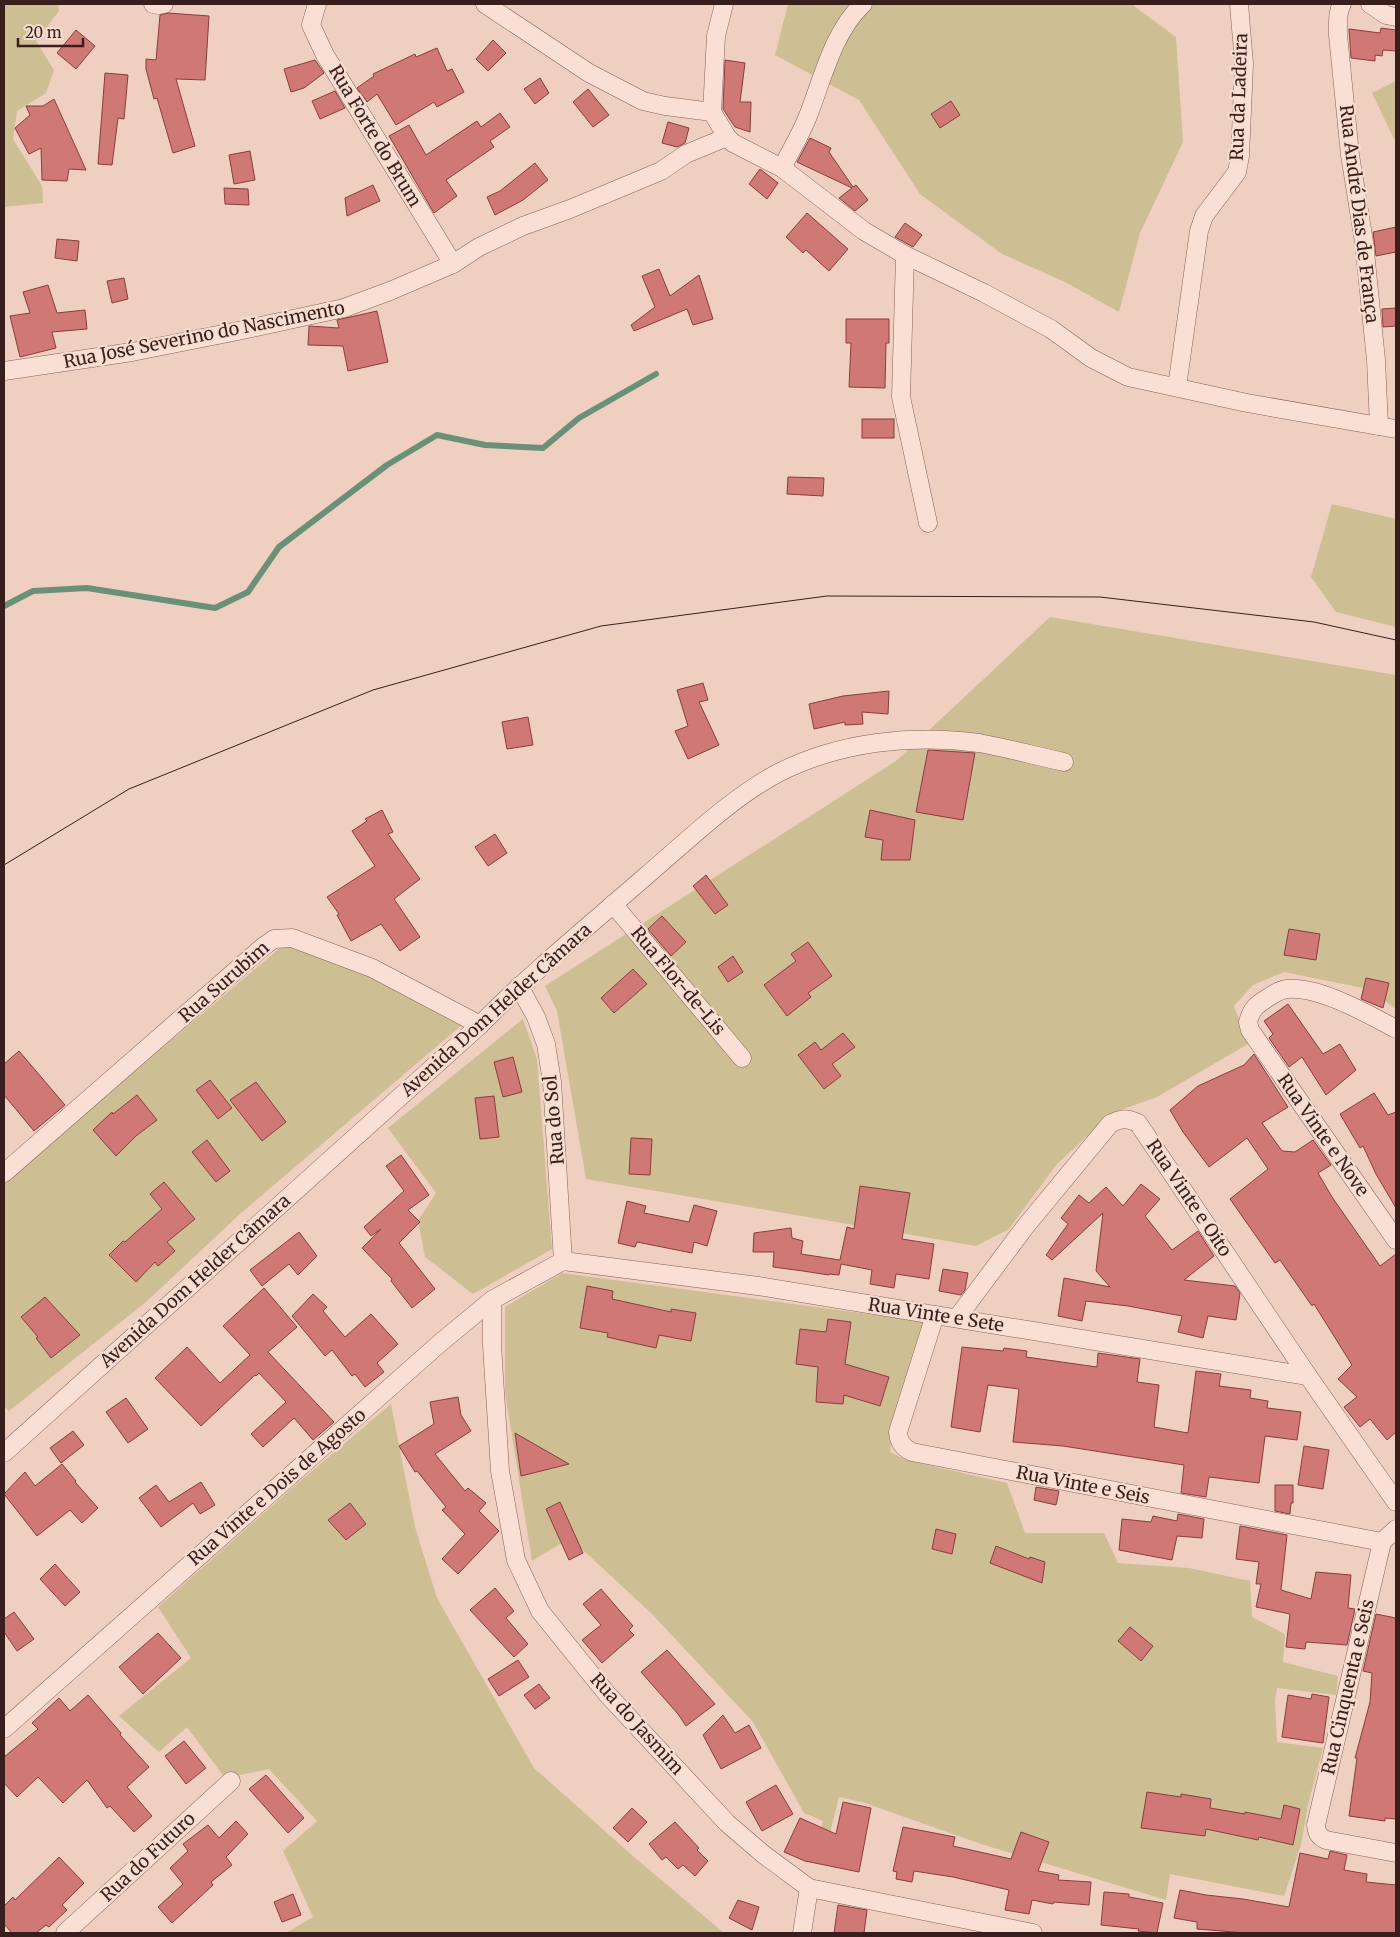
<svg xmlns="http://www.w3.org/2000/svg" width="1400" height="1937" font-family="Merriweather,serif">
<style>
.green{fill:#cebe94}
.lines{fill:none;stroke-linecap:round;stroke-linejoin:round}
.stream{stroke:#6a9078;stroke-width:6}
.building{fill:#cf7875;stroke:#893d3d}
.minor-casing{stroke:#895f58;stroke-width:19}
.minor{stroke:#fae0d4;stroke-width:18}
.tram{stroke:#381f1d;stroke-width:1}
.labels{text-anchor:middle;stroke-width:4.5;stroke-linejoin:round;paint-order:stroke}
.street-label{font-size:18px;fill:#381f1d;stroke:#f6ddd0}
</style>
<rect width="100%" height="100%" fill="#efcfc0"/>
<!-- green -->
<g class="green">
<polygon points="4,4 58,4 59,11 36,41 54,70 46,93 17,111 13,139 42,186 43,203 4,207"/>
<polygon points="788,4 1133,4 1134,6 1176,37 1183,142 1140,233 1119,312 1065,282 1002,254 920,194 859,100 775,55"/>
<polygon points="1396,81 1396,143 1372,93"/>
<polygon points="1332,504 1396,519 1396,627 1336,612 1311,577"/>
<polygon points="1050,617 1396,675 1396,1010 1373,990 1284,972 1253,985 1234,1006 1248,1044 1157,1097 1112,1113 1057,1164 1009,1229 976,1246 586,1179 557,1011 545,986 896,761"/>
<polygon points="281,947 327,951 463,1024 240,1214 146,1302 9,1411 4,1406 4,1182"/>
<polygon points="523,1019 537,1059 552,1249 473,1294 425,1257 418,1221 436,1193 388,1128"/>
<polygon points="562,1273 928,1322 892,1433 890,1452 906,1460 1007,1483 1025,1533 1104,1533 1118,1563 1189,1568 1250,1581 1252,1617 1285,1634 1283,1662 1338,1676 1336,1695 1277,1688 1275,1700 1277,1742 1323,1748 1308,1805 1301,1845 1284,1896 1170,1874 1166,1900 981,1844 865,1803 839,1797 829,1837 817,1840 823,1821 804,1813 753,1722 652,1614 570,1538 532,1561 505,1392 505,1307"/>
<polygon points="391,1404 415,1527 437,1598 534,1768 634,1857 724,1933 286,1933 313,1917 283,1851 317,1821 269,1769 225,1778 187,1727 159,1752 119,1716 191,1658 158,1607 292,1488"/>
</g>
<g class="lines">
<!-- stream -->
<polyline class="stream" points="4,606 33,591 87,588 215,608 248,592 279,547 387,465 437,435 485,445 543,448 579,418 656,374"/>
</g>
<!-- building -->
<g class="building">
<polygon points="168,13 209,16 205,80 176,79 195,146 173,153 157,98 154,99 146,69 146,59 156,60 160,15"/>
<polygon points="1381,28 1396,30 1396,51 1383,50 1382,56 1375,55 1375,61 1351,58 1349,29 1380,33"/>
<polygon points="76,30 95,46 76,69 57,53"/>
<polygon points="493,40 506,53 488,71 476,59"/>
<polygon points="437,48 447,71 452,69 464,92 437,107 434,102 396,125 377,94 367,102 357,88 374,76 373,74 415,54 416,57"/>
<polygon points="315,60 324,73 304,88 291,92 284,69"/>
<polygon points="725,60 745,63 740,102 751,102 750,132 735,127 723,109"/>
<polygon points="105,73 128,75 124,119 118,118 112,165 98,164"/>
<polygon points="540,78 549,93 535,104 524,89"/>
<polygon points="588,89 609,115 593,127 573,102"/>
<polygon points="335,91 345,108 320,119 312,101"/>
<polygon points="54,99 86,170 69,169 67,181 42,180 41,148 29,154 15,128 30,115 26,106 43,106"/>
<polygon points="951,101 960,115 940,128 931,114"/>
<polygon points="500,113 510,127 490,141 494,147 446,180 457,196 434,213 389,136 409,125 426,155 477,121 481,127"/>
<polygon points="668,122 689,128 685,143 677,147 662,143"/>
<polygon points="810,138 831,148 829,152 853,187 856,185 868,200 855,211 839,198 852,188 797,162"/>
<polygon points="250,151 255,180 234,184 229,155"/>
<polygon points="535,163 548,180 523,200 495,215 487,197 500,191"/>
<polygon points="760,169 778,183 767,199 749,184"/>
<polygon points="373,185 380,201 347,216 345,198"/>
<polygon points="224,188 248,189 249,205 225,204"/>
<polygon points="807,213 848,249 829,271 806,250 803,253 786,237"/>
<polygon points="905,223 922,235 913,247 895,237"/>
<polygon points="1396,227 1396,252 1376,256 1373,232"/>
<polygon points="57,239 79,241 77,261 55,258"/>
<polygon points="659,269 670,296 699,275 713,319 693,325 687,309 634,331 631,325 655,307 642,276"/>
<polygon points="124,278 128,299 112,303 107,281"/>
<polygon points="48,285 57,313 85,310 87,329 52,332 56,348 20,357 10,316 30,313 23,292"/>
<polygon points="1396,308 1396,326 1383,327 1382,309"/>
<polygon points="377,311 388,362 348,371 343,346 308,345 309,326 339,328 337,320"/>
<polygon points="846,319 889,319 889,343 886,343 885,388 849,387 851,343 846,343"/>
<rect x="862" y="419" width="32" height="19"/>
<polygon points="788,477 824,478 823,496 787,494"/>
<polygon points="703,683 708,700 699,702 719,745 688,759 675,731 688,726 677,690"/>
<polygon points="889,691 888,714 862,712 863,724 845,725 845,722 814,729 809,704 843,696"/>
<polygon points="528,717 533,745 507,749 502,722"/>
<polygon points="928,750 975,753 963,820 916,812"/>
<polygon points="382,810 393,832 388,834 420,879 394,899 420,937 400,951 381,924 351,941 337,915 339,914 327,897 375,866 352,831 367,821 365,819"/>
<polygon points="870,810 915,820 910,860 881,860 883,840 865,837"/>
<polygon points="495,834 507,853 488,866 475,847"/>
<polygon points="706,875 728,905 715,914 693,886"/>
<polygon points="662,916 686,942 671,956 648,929"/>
<polygon points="1289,929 1320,934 1316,960 1284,955"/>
<polygon points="808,942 832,976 808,993 811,997 787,1016 764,985 796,961 791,954"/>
<polygon points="733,956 743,972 728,982 718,967"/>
<polygon points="633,969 647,984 614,1013 601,998"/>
<polygon points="1366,978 1389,983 1383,1008 1361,999"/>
<polygon points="1288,1004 1323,1054 1340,1044 1356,1070 1326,1095 1302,1057 1289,1067 1269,1038 1273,1034 1264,1021"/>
<polygon points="843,1033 855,1047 832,1064 841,1076 824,1089 798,1055 815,1042 821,1050"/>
<polygon points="19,1051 65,1105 34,1131 4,1095 4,1064"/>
<polygon points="1254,1054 1288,1107 1262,1123 1282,1151 1295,1152 1313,1140 1331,1165 1318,1173 1332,1197 1380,1266 1396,1254 1396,1432 1387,1440 1370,1419 1360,1427 1344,1407 1357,1397 1338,1379 1352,1365 1314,1304 1312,1306 1280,1260 1275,1263 1230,1199 1268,1169 1247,1138 1209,1167 1183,1132 1170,1110 1198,1086 1244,1065"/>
<polygon points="513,1057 522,1092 503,1097 494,1062"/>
<polygon points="210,1080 232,1108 218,1119 196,1090"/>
<polygon points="256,1082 286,1122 262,1141 230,1100"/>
<polygon points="1374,1093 1388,1115 1396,1112 1396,1208 1376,1174 1363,1146 1360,1148 1340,1114"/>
<polygon points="137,1095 157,1120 136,1136 116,1156 93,1130 112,1112 113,1114"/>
<polygon points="494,1096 499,1137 480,1139 475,1098"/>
<polygon points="631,1138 652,1139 650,1175 629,1174"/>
<polygon points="207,1140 230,1171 216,1182 192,1152"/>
<polygon points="401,1155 429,1195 408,1210 420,1222 399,1243 435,1289 412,1308 391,1281 392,1279 362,1248 381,1229 371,1236 364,1227 404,1191 386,1166"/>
<polygon points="164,1182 195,1219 167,1242 175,1251 158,1266 155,1262 136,1282 109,1255 123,1241 125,1242 162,1209 150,1194"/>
<polygon points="1141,1184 1160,1199 1145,1216 1172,1250 1198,1231 1214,1256 1184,1280 1235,1286 1240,1293 1236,1320 1208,1316 1203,1338 1178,1332 1182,1316 1128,1306 1086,1301 1082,1321 1058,1316 1064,1278 1110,1287 1096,1271 1103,1213 1052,1260 1046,1255 1068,1224 1061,1218 1079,1195 1089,1203 1106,1187 1123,1206"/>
<polygon points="860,1186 910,1193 902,1239 934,1244 929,1279 896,1274 894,1288 870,1284 872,1270 841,1264 839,1275 829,1274 829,1275 803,1271 773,1267 774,1252 753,1252 754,1233 791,1228 792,1238 803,1241 801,1254 840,1260 847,1227 854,1229"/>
<polygon points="627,1201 646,1206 644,1213 689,1222 694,1205 717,1211 707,1246 694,1242 692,1253 637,1242 635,1247 618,1243"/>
<polygon points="299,1232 317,1256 298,1275 289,1264 262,1286 250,1270"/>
<polygon points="943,1269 968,1273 965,1290 961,1295 939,1291"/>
<polygon points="587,1286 613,1291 612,1299 671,1312 671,1309 696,1313 691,1341 659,1335 656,1348 607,1337 608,1333 580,1328"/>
<polygon points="264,1288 297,1327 268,1352 334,1422 313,1440 294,1418 263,1447 251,1434 286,1402 259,1373 256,1376 255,1375 201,1426 155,1378 187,1347 220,1383 250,1355 223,1326"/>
<polygon points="313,1294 327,1307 323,1311 345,1337 371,1314 398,1344 377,1363 384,1372 365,1387 355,1374 352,1376 332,1350 325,1356 292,1316"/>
<polygon points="45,1297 80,1335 51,1358 36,1338 38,1337 21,1317"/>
<polygon points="828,1319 851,1322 845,1364 889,1377 880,1406 844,1395 843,1404 816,1402 818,1367 796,1364 800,1329 826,1332"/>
<polygon points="962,1347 1003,1351 1004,1348 1027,1351 1026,1357 1097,1367 1098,1353 1140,1359 1137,1382 1159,1385 1154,1427 1188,1433 1196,1371 1221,1374 1219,1386 1251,1390 1250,1398 1268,1401 1267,1408 1301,1412 1297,1440 1265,1436 1259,1483 1209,1477 1206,1497 1181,1493 1184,1465 1063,1446 1013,1442 1019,1389 988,1385 980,1432 951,1427"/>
<polygon points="458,1397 461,1415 471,1431 435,1454 465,1491 468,1488 486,1503 479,1511 499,1531 458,1574 442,1559 465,1534 442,1510 446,1507 417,1471 415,1472 399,1446 434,1424 430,1402"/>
<polygon points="126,1398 148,1429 128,1443 106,1412"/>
<polygon points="73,1431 84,1445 61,1463 50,1448"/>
<polygon points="515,1433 569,1464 521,1476"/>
<polygon points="1304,1446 1329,1450 1323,1489 1298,1485"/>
<polygon points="62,1464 76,1481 75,1482 98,1508 82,1523 70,1510 37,1536 4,1494 25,1472 35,1486"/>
<polygon points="201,1482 215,1505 200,1514 193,1503 161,1527 139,1498 156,1485 169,1502"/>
<polygon points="1275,1485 1293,1485 1293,1503 1291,1503 1290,1514 1275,1511"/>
<polygon points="1036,1487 1059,1491 1056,1505 1034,1500"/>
<polygon points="560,1502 583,1553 569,1560 546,1509"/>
<polygon points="350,1503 366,1524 346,1540 328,1520"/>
<polygon points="1178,1514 1204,1519 1202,1538 1177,1536 1172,1560 1119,1550 1122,1519 1151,1522 1153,1516 1177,1521"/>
<polygon points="1240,1526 1287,1535 1281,1590 1311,1599 1316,1572 1351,1575 1348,1608 1355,1609 1347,1645 1306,1642 1305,1649 1286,1647 1290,1614 1256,1607 1261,1584 1256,1584 1259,1562 1236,1559"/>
<polygon points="936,1529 956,1534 952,1554 932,1549"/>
<polygon points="996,1546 1029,1559 1030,1557 1045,1562 1042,1583 990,1563"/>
<polygon points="55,1564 80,1592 65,1606 40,1579"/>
<polygon points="495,1588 514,1611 506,1618 528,1644 514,1657 470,1610"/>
<polygon points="601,1589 633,1626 629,1630 634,1635 602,1663 582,1640 601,1625 583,1604"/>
<polygon points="14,1612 34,1639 17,1651 4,1632 4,1619"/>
<polygon points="1376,1614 1396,1618 1396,1819 1385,1818 1385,1821 1349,1816 1357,1758 1355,1758 1370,1702 1372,1673 1363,1671"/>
<polygon points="1130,1627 1153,1646 1141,1661 1118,1641"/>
<polygon points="158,1633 181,1658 143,1694 119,1667"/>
<polygon points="667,1650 715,1704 686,1726 678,1714 641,1672"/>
<polygon points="518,1660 529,1677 499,1696 488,1679"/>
<polygon points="539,1684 550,1698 535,1709 524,1695"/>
<polygon points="1312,1694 1329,1697 1323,1743 1282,1737 1288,1695 1311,1699"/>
<polygon points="88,1695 121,1733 120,1735 149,1767 127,1787 152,1816 134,1832 110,1806 107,1808 87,1780 63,1803 38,1777 17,1797 4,1783 4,1757 38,1729 32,1723 59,1698 70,1711"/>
<polygon points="723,1715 735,1733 749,1725 761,1748 721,1769 703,1735"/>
<polygon points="184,1741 206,1768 186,1784 165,1756"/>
<polygon points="266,1775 304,1818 288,1833 249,1789"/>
<polygon points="776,1785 793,1814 762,1831 746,1802"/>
<polygon points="1147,1792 1181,1797 1181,1794 1211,1799 1210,1808 1245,1814 1245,1812 1281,1819 1284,1805 1300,1809 1293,1845 1259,1837 1258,1840 1206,1829 1205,1836 1141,1828"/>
<polygon points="843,1802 871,1808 859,1872 805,1861 784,1852 800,1818 836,1834"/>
<polygon points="632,1808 647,1822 628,1842 613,1828"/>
<polygon points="236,1821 248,1834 226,1857 232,1865 211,1882 213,1885 172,1923 158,1907 183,1884 170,1868 188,1851 183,1844 208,1825 219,1838"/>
<polygon points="675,1822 699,1848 697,1850 708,1861 695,1876 683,1865 678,1869 666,1857 662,1860 649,1844"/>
<polygon points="903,1827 955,1837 953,1846 1011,1859 1021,1832 1049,1842 1038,1871 1059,1875 1058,1880 1091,1882 1089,1905 1054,1902 1053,1904 1032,1900 1029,1914 1005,1910 1009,1890 953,1877 914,1871 912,1882 896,1879 897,1872 893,1871"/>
<polygon points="1330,1851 1347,1855 1344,1870 1367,1874 1366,1882 1396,1885 1396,1933 1246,1933 1197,1929 1197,1922 1174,1918 1180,1890 1206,1895 1243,1899 1289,1907 1300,1853 1328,1859"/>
<polygon points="59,1857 84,1883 62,1905 67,1910 49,1927 46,1925 36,1933 12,1933 4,1924 4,1906 13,1897 15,1900"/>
<polygon points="1104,1892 1129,1894 1129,1897 1163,1903 1157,1933 1138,1931 1139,1929 1101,1925"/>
<polygon points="293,1894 301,1915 282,1922 274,1902"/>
<polygon points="738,1900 759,1907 752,1930 729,1918"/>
<polygon points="838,1905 867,1910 864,1933 834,1933"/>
</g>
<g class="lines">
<!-- minor casing -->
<g class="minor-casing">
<g id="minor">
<polyline points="153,4 159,5 164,4"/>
<polyline points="317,4 311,25 325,55 453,264"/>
<polyline points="485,4 589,73 643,101 665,106 712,112"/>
<polyline points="724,4 716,36 712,112 727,137 733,143 782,168 864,231 905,255 984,293 1051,329 1091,358 1128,377 1247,403 1396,429"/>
<path d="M1342,4C1337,12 1338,25 1338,35L1350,155L1364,242L1376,360L1379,426"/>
<polyline points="1370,4 1386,15 1396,17"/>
<path d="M782,168C791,150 801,134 808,116C823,78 833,32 863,4"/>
<polyline points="905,255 901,397 928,523"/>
<polyline points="4,371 132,352 238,331 344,308 390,291 453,264 479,247 523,226 570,209 661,171 686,154 727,137"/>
<polyline points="1177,387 1199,231 1204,216 1237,172 1240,156 1244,64 1239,4"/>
<polyline points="613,904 742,1058"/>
<polyline points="519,986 536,1017 546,1044 552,1082 563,1261"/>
<path d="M1396,1029C1368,1014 1319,986 1287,989C1279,990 1273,994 1266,999C1256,1005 1251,1010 1248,1022L1250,1030L1396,1240"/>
<polyline points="4,1173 264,946 274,939 292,938 372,968 480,1025"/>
<polyline points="563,1261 758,1286 1308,1376"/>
<polyline points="492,1300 492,1345 500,1471 516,1560 540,1611 607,1694 727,1823 763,1854 809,1888 1033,1933"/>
<path d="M935,1315L898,1432C899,1442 902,1447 912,1452L1382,1542L1396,1529"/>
<path d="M957,1318L1025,1227L1110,1124C1121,1118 1126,1118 1138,1123L1308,1376L1396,1502"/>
<path d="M4,1453L480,1025C532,972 590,925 646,876C686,842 733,796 780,772C840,742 912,734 979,743C1007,748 1036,756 1064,762"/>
<path d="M1382,1542L1316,1825C1317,1833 1318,1836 1326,1840L1396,1853"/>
<polyline points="4,1729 440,1343 492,1300 563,1261"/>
<polyline points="65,1933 231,1781"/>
<polyline points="802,1933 809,1888"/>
</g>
</g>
<!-- minor -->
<use href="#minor" class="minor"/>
<!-- tram -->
<polyline class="tram" points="4,865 129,789 373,690 601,626 827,596 1100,597 1314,622 1396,640"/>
</g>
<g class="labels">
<!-- street labels -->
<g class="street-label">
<text transform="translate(1239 97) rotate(-88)" y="6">Rua da Ladeira</text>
<text transform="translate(375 136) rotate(59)" y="6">Rua Forte do Brum</text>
<text transform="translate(1359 214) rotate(83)" y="6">Rua André Dias de França</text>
<text transform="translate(204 335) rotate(-11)" y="6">Rua José Severino do Nascimento</text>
<text transform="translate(678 981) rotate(50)" y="6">Rua Flor-de-Lis</text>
<text transform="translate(224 982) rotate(-41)" y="6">Rua Surubim</text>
<text transform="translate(496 1010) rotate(-42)" y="6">Avenida Dom Helder Câmara</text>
<text transform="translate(554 1120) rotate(-95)" y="6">Rua do Sol</text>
<text transform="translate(1323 1135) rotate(55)" y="6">Rua Vinte e Nove</text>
<text transform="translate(1189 1198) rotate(56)" y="6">Rua Vinte e Oito</text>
<text transform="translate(195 1281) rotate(-42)" y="6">Avenida Dom Helder Câmara</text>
<text transform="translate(936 1315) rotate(9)" y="6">Rua Vinte e Sete</text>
<text transform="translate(1083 1485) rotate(11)" y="6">Rua Vinte e Seis</text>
<text transform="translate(277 1487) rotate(-41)" y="6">Rua Vinte e Dois de Agosto</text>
<text transform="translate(1348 1687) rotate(-77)" y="6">Rua Cinquenta e Seis</text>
<text transform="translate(637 1724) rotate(48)" y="6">Rua do Jasmim</text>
<text transform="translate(148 1857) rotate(-43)" y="6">Rua do Futuro</text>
</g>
</g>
<!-- border -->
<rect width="1400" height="1937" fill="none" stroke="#381f1d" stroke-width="10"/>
<!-- scale -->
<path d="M18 38v8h65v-8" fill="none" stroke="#381f1d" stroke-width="2.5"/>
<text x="25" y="38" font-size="15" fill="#381f1d" stroke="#f6ddd0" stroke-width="4" paint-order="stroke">20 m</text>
</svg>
